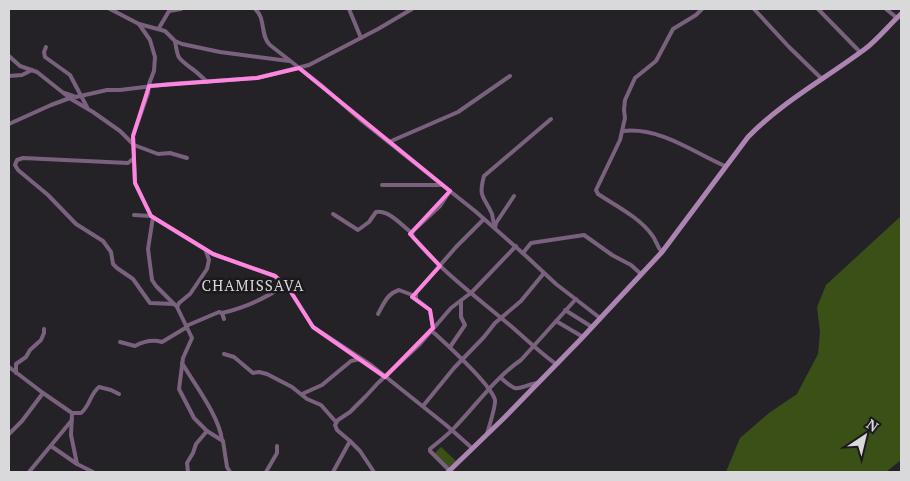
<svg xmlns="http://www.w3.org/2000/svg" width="910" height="481" font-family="'PT Serif',serif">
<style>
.green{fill:#3b5017}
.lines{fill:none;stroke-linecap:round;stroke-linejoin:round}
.street{stroke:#7a617e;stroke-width:4}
.secondary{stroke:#ab84b2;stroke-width:5}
.marked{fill:none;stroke:#fe86e0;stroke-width:4;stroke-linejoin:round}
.labels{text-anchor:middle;stroke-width:5;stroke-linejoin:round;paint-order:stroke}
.neighbourhood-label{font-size:15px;letter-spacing:1px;fill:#d9d8db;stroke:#1b191c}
</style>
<rect width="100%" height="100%" fill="#242226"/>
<!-- green -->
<g class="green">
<polygon points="901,216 901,460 886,472 726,472 740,438 769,413 797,394 818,354 820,332 817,307 826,285"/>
<polygon points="441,447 456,461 448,468 434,454"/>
</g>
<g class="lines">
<!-- street -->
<g class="street">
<polyline points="110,9 139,24 165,31 175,41 182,44 220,52 289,61"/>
<path d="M255,9C266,18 260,36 270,45L321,85L362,121L475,211L526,256L556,284L600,318"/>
<polyline points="349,9 361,38"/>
<polyline points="754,9 789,47 822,79"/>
<polyline points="818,9 860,52"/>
<polyline points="886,9 897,18"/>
<polyline points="139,24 150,40 155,57 154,71 149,84 148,93 133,136 135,183 151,216 213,254 275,276 289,289 313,327 371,365 446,425 472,448"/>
<polyline points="159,28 169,11 181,9"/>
<path d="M175,41C178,59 177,57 191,68C197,72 202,77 207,82"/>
<polyline points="46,47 44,52 45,57 70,75 87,107"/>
<polyline points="9,56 20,66 37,72 71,99 93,112 120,131 134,145 158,154 170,153 187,158"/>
<polyline points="9,76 22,75 32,70"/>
<polyline points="64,93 76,97 107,90 120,90 169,84 257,78 309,65 378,29 412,9"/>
<polyline points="9,124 51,105 70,98"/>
<path d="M623,131C660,127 693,152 725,166"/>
<polyline points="389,142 458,112 510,76"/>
<polyline points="134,158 128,163 23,158 17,160 15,165 18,170 48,195 76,224 103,241 111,252 113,264 117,268 133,279 150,303 174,304"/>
<polyline points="382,185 442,185"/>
<path d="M450,191L440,206L414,230L412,233L413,237C440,270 474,295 506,322C523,336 538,351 556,364"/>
<path d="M333,214L358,230L369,222L376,212C390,210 402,226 412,233"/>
<polyline points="134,215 151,216"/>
<polyline points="153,217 148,249 152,280 156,286 175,305"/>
<path d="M495,226C493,222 493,218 492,214C484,196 478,198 484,176L551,119"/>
<polyline points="495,228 496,223 514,196"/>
<polyline points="206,251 209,260 207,269 190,294 179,303 177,307 192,338 183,358 179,389 194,418 207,431 223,441 227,467 230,472"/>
<path d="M662,252C656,246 657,241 652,235C639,217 616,206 598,194L596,190L620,140L625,118L624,110L625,100L635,78L656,61L673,29L696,15L702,9"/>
<polyline points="523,253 531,243 584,235 612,255 631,265 641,274"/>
<polyline points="565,310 592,327"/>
<path d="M222,313C244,308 266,298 285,285"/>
<path d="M378,314C384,303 387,294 399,290L415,296"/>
<polyline points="556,321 583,337"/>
<polyline points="186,326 219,312 222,313 224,319"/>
<polyline points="433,328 430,310 416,299 416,293 456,247 484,219"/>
<path d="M432,331C445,343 491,384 495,400C496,405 489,427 487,434"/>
<path d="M120,342L135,346C144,341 152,339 162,342L187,327"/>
<polyline points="450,347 465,325 461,317 461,301"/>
<polyline points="224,354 234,357 253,373 259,372 267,374 292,387 307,399 321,405 336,422"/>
<path d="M182,363C195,385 219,416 222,440"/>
<polyline points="9,367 43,393"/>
<polyline points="16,373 16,364 26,357 30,350 41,340 44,333 44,329"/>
<path d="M501,378C520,395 516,387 537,383"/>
<polyline points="302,394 322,385 351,361 360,359"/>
<polyline points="423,406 454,368 484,337 495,323 521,301 544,273"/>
<path d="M72,413H81C90,406 90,394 99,387L111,390L119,394"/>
<polyline points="9,434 22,421 43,393 72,413 71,435 77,464 93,472"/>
<polyline points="51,446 77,464"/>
<path d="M450,471L430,451V449C438,442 448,435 456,426C477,404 496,377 521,360L576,299"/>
<polyline points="29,472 72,420"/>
<polyline points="188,472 187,463 193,453 196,444 207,431"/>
<polyline points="266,472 277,453 277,446"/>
<polyline points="333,472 350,441"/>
<polyline points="374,472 360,451 350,441 337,430 335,425 338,420 350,412 366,396 378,383 420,344 451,308 472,292 516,246"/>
</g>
<!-- secondary -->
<path class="secondary" d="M448,472L504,418L581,339L662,252L748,137C782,102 826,78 865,49C878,39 889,25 901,14"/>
</g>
<!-- marked area -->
<path class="marked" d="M299,68L450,191L410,234L440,266L412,297L430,310L433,328L385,377L313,327L289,289L275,276L213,254L151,216L135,183L133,136L149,86L257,78Z"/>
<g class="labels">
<!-- neighbourhood labels -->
<g class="neighbourhood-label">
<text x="253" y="291">CHAMISSAVA</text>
</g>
</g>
<!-- border -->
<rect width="910" height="481" fill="none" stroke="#d9d8db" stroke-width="20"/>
<!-- north arrow -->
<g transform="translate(865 436) rotate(35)" stroke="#1b191c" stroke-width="4" paint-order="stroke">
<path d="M0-4L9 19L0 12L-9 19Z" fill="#d9d8db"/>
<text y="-8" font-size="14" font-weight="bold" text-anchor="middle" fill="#d9d8db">N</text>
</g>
</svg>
